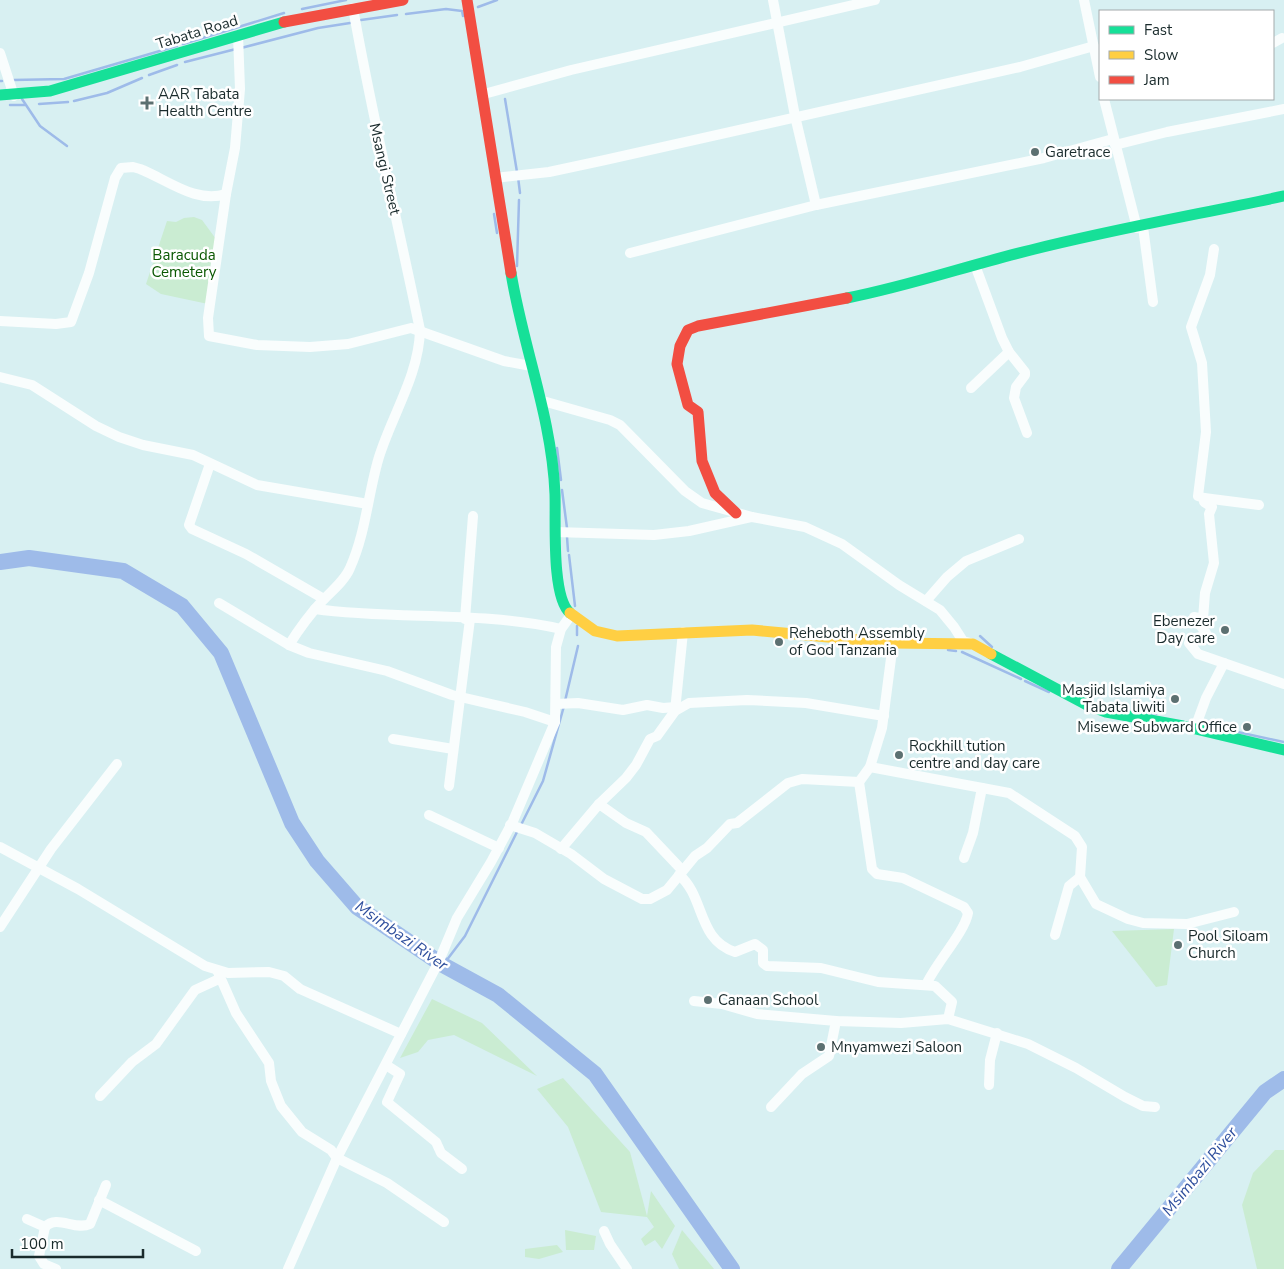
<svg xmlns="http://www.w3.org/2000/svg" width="1284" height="1269" font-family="'Nunito Sans',sans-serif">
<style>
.green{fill:#caecd2}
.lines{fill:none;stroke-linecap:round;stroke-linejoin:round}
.stream{stroke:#9ebbe9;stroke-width:2.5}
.river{stroke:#9ebbe9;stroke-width:16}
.street{stroke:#f9fdfd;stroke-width:10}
.fast{stroke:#16e098;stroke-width:11}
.slow{stroke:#ffcf43;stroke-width:11}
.jam{stroke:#f24e42;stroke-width:11}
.poi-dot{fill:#5c7071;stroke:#fff;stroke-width:2}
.labels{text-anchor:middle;stroke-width:5;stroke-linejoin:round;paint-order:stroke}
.street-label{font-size:15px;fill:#1a2b2c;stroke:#fff}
.poi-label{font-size:15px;fill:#1a2b2c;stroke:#fff;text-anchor:start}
.park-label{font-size:15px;fill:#095700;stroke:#fff}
.water-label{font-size:16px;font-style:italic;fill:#2f4f9d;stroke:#fff}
</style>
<rect width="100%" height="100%" fill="#d8f0f2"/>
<!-- green -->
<g class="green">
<polygon points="194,217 202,220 216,239 208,304 161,294 146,284 167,221 176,222 184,218"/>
<polygon points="1174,929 1167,985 1156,987 1112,931"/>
<polygon points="432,999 482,1023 537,1076 454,1035 428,1040 418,1052 400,1058"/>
<polygon points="563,1078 630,1152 647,1216 651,1191 675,1226 662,1249 655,1240 645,1246 641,1239 654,1227 647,1217 601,1212 568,1127 537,1089"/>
<polygon points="1275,1150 1284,1150 1284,1269 1257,1269 1242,1205 1253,1173"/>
<polygon points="565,1230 596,1236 594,1250 566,1250"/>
<polygon points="682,1230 714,1269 679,1269 672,1254"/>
<polygon points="557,1245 563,1252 539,1259 525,1257 525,1249"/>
</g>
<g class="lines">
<!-- stream -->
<g class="stream">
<polyline points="478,7 497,0"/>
<polyline points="302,9 346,0"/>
<polyline points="406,14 446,9 462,11 463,16"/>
<polyline points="361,20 397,15"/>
<polyline points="183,44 284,13"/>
<polyline points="241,48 318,28 350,23"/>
<polyline points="185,62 236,49"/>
<polyline points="149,75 177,65"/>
<polyline points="13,80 64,79 177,46"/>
<polyline points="0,81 2,81"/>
<polyline points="22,99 40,126 67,146"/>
<polyline points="505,99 517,172"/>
<polyline points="74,101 107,93 142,78"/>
<polyline points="39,104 68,102"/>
<polyline points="10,105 25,105"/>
<polyline points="518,177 520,193"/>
<polyline points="494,214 497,233"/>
<polyline points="517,266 519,200"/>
<polyline points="557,448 561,480"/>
<polyline points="562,490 567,528"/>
<polyline points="567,537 568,551"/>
<polyline points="569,555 575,606"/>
<polyline points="577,635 577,626"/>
<polyline points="980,636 992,647"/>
<polyline points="948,650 956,651"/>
<polyline points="962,652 1021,679"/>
<polyline points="1025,681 1049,692"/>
<polyline points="565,701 578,646"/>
<polyline points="1143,712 1156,714"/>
<polyline points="1233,731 1284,742"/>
<polyline points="521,825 543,781 564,706"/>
<polyline points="443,965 465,936 518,830"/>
</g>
<!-- river -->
<g class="river">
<polyline points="0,562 29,558 123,571 182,606 221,653 292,823 317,861 357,907 443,965 498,995 595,1074 732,1269"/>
<polyline points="1119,1269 1265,1092 1284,1079"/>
</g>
<!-- street -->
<g class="street">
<polyline points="773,0 795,116 816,205"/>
<polyline points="1084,0 1100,77"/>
<polyline points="238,35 240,89 235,148 226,194 208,318 209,336 257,345 310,347 348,344 411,328 504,361 531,366"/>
<polyline points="1273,43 1282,38"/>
<polyline points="0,53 14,96"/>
<polyline points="484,94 571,70 875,0"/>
<polyline points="1104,99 1137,228"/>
<polyline points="1115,145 1167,132 1284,109"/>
<polyline points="495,178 549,172 605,160 1020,67 1094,46"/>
<polyline points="1143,227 1153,302"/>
<polyline points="1214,249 1210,275 1191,327 1202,363 1206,432 1198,496 1204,498 1204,502 1212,507 1209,514 1214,563 1205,593 1203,619 1194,617 1206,633 1194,642 1189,643 1198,654 1284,684"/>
<polyline points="630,253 816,205 1044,158 1113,139"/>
<polyline points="975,265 1002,338 1009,352 1025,372 1025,375 1016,387 1014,398 1027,433"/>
<path d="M0,321L56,324L71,322L89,273L115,178L121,168L133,167L140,169C168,180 196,204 226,194"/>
<polyline points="0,377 32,385 96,426 119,437 143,445 193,455 257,485 368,504"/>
<polyline points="971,388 1009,352"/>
<polyline points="543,401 610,420 620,425 685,491 702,503 752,517 805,527 842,544 899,585 940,610 954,627 963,641 970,643"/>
<polyline points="210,464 189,525 192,529 246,554 324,599"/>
<polyline points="1204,498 1259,505"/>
<polyline points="555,532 654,535 689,531 751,517"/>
<polyline points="926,601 947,577 966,561 1019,539"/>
<polyline points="219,603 289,645 309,653 387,671 452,695 525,712 555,722"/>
<path d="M315,609C395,620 483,611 561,629"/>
<polyline points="465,619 473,516"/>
<path d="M893,643L882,728L870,767L859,782L872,869L877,874L903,878L964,907L968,913C965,932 935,964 926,985"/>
<path d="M289,645C299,629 310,614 323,600C333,590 345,580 350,568C366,533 368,493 379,457C392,415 419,375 420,330C398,223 372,116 353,8"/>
<polyline points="556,704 578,703 623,710 647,705 663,708 676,707"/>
<polyline points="675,711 683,632"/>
<polyline points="1195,728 1206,698 1224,663"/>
<polyline points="393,739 453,749"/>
<polyline points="870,767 1009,793 1075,836 1082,847 1080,877 1096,904 1128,919 1143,923 1187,924 1234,912"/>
<polyline points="449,786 470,619"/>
<polyline points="599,804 626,823 646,832 682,870"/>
<polyline points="429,815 499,848"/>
<polyline points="510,825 535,833 571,854 604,879 642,899 650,899 667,890 695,856 707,848 730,824 737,823 788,783 802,779 859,782"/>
<polyline points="0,847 78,889 205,966 228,973 269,972 284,976 300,989 401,1034"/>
<polyline points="561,849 599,804 626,778 636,765 650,739 657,736 675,711 689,703 747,700 806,703 884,716"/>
<polyline points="964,858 973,833 982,788"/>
<path d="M679,875C705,896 697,940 735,952L755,944L763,950V963L767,966L821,968L878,982L935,986L952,1002L948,1019"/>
<polyline points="0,927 51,849 117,764"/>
<polyline points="1055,935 1069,886 1080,877"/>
<polyline points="217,970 236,1013 269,1063 271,1081 281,1106 302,1132 331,1150 337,1158 387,1183 444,1222"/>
<polyline points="694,1001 722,1004 757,1014 836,1021 901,1023 948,1019 1028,1044 1076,1068 1125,1097 1143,1106 1155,1107"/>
<polyline points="386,1065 400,1074 387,1102 436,1142 441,1153 462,1169"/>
<polyline points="989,1085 990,1060 997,1033"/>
<polyline points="100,1096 132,1062 156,1044 195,990 219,979"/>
<polyline points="771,1107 802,1074 829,1056 836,1021"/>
<polyline points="99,1200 196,1251"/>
<polyline points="27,1219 45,1227 39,1256 44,1264 56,1269"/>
<path d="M45,1227C57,1214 75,1231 90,1224L106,1185"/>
<polyline points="604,1231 610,1244 627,1269"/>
<polyline points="288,1269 337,1158 439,961 457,918 491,862 513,821 555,722 556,647 561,629 571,615"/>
</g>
<!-- fast -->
<g class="fast">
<polyline points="0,95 50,91 284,22"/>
<path d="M511,273C523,347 552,418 555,494C556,519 551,597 570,613"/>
<path d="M847,298C909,286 969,265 1031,250C1114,229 1200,214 1284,196"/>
<polyline points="991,654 1085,704 1106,712 1183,726 1284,750"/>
</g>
<!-- slow -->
<polyline class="slow" points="570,613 595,631 617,636 752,630 893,643 973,644 991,654"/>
<!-- jam -->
<g class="jam">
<polyline points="467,0 511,273"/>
<polyline points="284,22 403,0"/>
<polyline points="736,513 715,493 702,461 698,412 688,405 677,364 680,346 688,330 698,326 847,298"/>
</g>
</g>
<!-- markers -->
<g class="poi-dot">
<path d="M144.5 95.5h5v5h5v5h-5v5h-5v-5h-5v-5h5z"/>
<circle cx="1035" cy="152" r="5"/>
<circle cx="1225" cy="630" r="5"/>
<circle cx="779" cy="642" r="5"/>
<circle cx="1175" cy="699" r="5"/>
<circle cx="1247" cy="727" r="5"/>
<circle cx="899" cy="755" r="5"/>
<circle cx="1178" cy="945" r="5"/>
<circle cx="708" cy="1000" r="5"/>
<circle cx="821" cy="1047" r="5"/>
</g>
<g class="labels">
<!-- street labels -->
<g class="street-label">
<text transform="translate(197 32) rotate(-17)" y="5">Tabata Road</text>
<text transform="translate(385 169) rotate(77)" y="5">Msangi Street</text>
</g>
<!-- poi labels -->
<g class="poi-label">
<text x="158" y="99">AAR Tabata<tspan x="158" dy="17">Health Centre</tspan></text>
<text x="1045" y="157">Garetrace</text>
<text x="1215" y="626" text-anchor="end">Ebenezer<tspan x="1215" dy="17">Day care</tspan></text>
<text x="789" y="638">Reheboth Assembly<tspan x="789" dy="17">of God Tanzania</tspan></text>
<text x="1165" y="695" text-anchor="end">Masjid Islamiya<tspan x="1165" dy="17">Tabata liwiti</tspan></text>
<text x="1237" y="732" text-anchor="end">Misewe Subward Office</text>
<text x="909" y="751">Rockhill tution<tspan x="909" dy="17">centre and day care</tspan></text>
<text x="1188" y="941">Pool Siloam<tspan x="1188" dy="17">Church</tspan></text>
<text x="718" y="1005">Canaan School</text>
<text x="831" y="1052">Mnyamwezi Saloon</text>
</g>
<!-- park labels -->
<g class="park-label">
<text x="184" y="260">Baracuda<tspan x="184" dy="17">Cemetery</tspan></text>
</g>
<!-- water labels -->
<g class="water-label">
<text transform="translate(402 935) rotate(35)" y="6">Msimbazi River</text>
<text transform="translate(1199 1171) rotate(-51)" y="6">Msimbazi River</text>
</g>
</g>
<!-- legend -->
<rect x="1099" y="10" width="175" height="90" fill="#ffffff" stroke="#a3aaab"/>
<rect x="1109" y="26" width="25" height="8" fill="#16e098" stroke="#a3aaab"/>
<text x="1144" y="35" font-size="15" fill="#1a2b2c">Fast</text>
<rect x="1109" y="51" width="25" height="8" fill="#ffcf43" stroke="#a3aaab"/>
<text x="1144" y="60" font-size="15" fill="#1a2b2c">Slow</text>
<rect x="1109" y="76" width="25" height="8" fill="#f24e42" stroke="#a3aaab"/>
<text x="1144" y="85" font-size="15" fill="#1a2b2c">Jam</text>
<!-- scale -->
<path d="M12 1249v8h131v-8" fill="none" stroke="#1a2b2c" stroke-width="2.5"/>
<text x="20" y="1249" font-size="15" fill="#1a2b2c" stroke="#ffffff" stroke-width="4" paint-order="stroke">100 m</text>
</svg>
